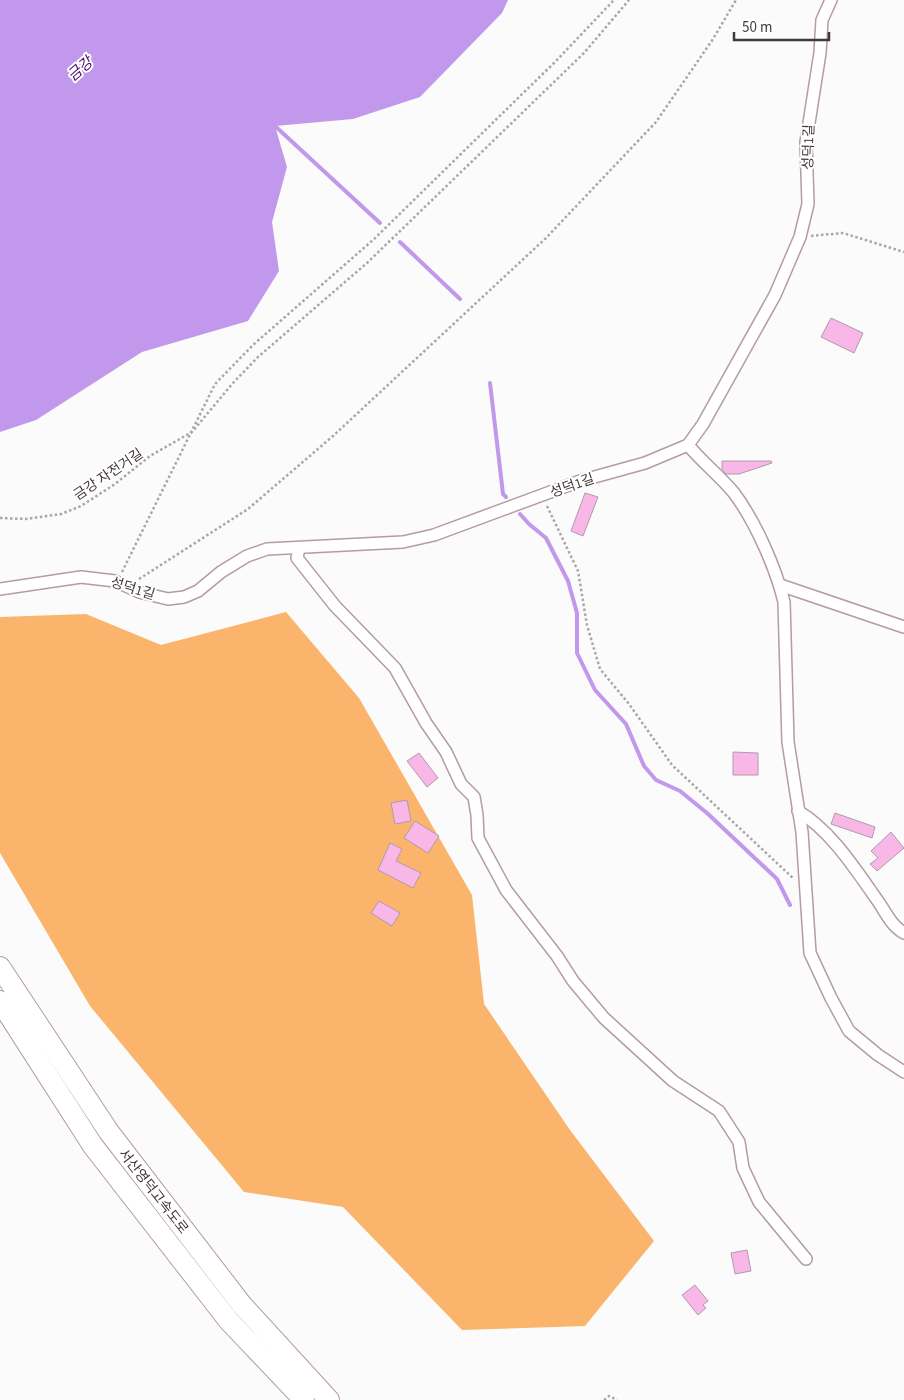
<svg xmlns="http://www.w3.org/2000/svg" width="904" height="1400" font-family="'Source Sans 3','Noto Sans KR',sans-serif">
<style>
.forest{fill:#fbb46b}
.water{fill:#c198eb}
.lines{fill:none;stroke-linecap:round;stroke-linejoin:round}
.stream{stroke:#c198eb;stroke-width:4}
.building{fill:#f8b7e7;stroke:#ae9ca9}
.minor-casing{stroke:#b49ca0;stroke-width:14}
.motorway-casing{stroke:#b49ca0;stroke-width:22}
.path{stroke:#aaa6a7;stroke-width:2.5;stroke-dasharray:2.5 2.5;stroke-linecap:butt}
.minor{stroke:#fff;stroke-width:11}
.motorway{stroke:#fff;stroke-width:20}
.labels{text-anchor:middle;stroke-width:4;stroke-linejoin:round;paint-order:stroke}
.street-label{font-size:14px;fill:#43393b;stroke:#fff}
.water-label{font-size:15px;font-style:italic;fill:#470c6f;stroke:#fff}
</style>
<rect width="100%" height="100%" fill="#fbfbfb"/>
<!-- forest -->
<polygon class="forest" points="286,612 359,698 472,895 484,1004 570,1130 654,1241 585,1326 462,1330 343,1207 244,1192 90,1006 0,853 0,617 86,614 161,645"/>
<!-- water -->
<polygon class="water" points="0,0 508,0 502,13 420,97 353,119 275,126 287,167 272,222 279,271 248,321 142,352 36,420 0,432"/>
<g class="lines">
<!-- stream -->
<g class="stream">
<polyline points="275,126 380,223"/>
<polyline points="400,242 460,299"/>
<polyline points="490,383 503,494 506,497"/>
<polyline points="520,514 529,524 546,538 568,581 577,613 577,653 595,690 626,724 644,766 656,780 680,791 707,813 777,879 790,905"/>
</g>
</g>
<!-- building -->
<g class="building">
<polygon points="831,318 863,333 854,353 821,337"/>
<polygon points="722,461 771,461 772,463 739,474 726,474 722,469"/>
<polygon points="585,493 598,497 583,536 571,531"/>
<polygon points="733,752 758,753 758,775 733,775"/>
<polygon points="419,753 438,778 427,787 407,761"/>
<polygon points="407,800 411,821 395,824 391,803"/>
<polygon points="835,813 875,827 872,838 831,824"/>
<polygon points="415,821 439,836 428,853 404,838"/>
<polygon points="891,832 904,848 877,871 870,864 878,858 871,851"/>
<polygon points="390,843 402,849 396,861 421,873 413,888 378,870"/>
<polygon points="379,901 400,913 392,926 371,913"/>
<polygon points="747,1250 751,1271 735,1274 731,1253"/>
<polygon points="695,1285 708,1301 703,1305 706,1308 698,1315 682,1295"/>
</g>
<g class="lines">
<!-- minor casing -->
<g class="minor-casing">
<g id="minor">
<path d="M688,445C702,462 720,476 734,493C755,521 776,568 784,602L788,742L802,832L810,953L831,998L849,1031L878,1055L904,1072"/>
<polyline points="299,548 297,558 335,606 395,668 426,723 446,752 461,784 474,797 477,815 478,838 506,890 557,956 573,981 604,1018 673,1081 719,1111 739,1142 743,1168 759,1202 806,1259"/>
<polyline points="780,585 904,627"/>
<polyline points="0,589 81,577 115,581 139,592 168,599 184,597 198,591 221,572 247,556 267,549 403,542 434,535 580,481 645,463 688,445 703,424 775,295 800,237 808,204 806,142 820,53 822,20 831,0"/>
<path d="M798,811C830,830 854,867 875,897C885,910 890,925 904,933"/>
</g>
</g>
<!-- motorway casing -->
<g class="motorway-casing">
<g id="motorway">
<polyline points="0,967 109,1132 242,1305 329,1400"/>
<polyline points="0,1001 93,1146 229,1321 304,1400"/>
</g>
</g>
<!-- path -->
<g class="path">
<polyline points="811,236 843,233 904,252"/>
<polyline points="547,506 578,571 587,625 600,669 629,704 672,765 794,879"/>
<polyline points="0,518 26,519 61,514 81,506 115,484 150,456 192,432 233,383 258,357 367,263 584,53 629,0"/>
<polyline points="122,572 215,384 253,345 373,240 555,62 614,0"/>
<polyline points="139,579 248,509 333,436 546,238 656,122 713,39 736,0"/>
<polyline points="604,1400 609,1396 617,1400"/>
</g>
<!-- minor -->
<use href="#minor" class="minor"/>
<!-- motorway -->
<use href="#motorway" class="motorway"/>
</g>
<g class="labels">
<!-- street labels -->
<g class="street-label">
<text transform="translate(808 147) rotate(-88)" y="5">성덕1길</text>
<text transform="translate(108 474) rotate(-34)" y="5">금강 자전거길</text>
<text transform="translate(572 485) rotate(-19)" y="5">성덕1길</text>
<text transform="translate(133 588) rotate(17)" y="5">성덕1길</text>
<text transform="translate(154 1191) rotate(52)" y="5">서산영덕고속도로</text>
</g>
<!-- water labels -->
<g class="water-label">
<text transform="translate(80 69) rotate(-41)" y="5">금강</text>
</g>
</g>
<!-- scale -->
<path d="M734 32v8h95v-8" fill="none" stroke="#43393b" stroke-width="2.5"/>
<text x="742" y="32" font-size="15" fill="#43393b" stroke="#ffffff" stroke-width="4" paint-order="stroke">50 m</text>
</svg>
